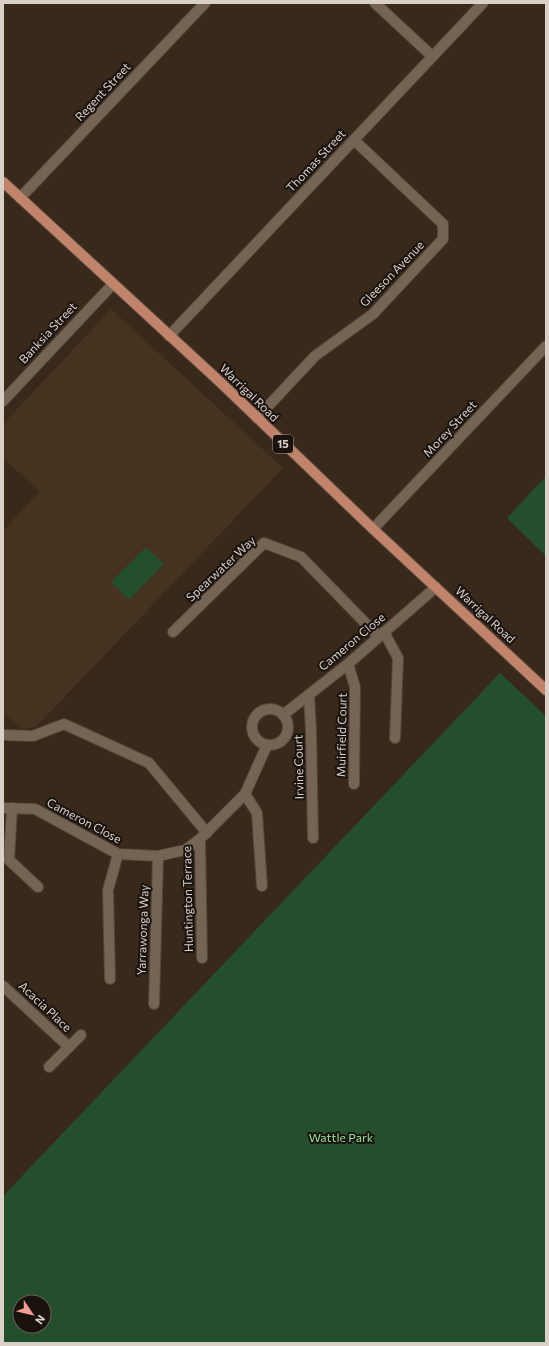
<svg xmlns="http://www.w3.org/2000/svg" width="549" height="1346" font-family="Commissioner,sans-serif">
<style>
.built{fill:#46321e}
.green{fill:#244f2c;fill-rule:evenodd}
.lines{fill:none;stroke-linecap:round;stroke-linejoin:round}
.minor-casing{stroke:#53473c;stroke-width:12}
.major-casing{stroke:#53473c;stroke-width:12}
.minor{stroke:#756454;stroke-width:10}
.major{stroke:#c1836a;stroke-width:10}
.labels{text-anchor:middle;stroke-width:4;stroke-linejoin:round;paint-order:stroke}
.shield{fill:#1a130d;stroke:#a09790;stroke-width:1}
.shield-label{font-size:11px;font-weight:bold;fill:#dad0c8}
.street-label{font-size:12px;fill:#dad0c8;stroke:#1a130d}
.park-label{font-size:12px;fill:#93e49f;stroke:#1a130d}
</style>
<rect width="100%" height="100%" fill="#38291b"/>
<!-- built -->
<polygon class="built" points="111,309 283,468 36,727 22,729 3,713 3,531 39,491 3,458 3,424"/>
<!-- green -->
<g class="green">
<polygon points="546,476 546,556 507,518"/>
<polygon points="146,547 164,564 129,600 111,582"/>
<path d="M500,673L546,716V1343H3V1196ZM20,1302H44V1326H20Z"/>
</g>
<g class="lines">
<!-- minor casing -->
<g class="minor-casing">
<g id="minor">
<polyline points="375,3 432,56"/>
<polyline points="20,198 205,3"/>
<polyline points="169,336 483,3"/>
<polyline points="3,401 113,284"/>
<polyline points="257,418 315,356 373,314 443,239 443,224 354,140"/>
<polyline points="373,529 546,346"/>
<polyline points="173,632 264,543 301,557 379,637"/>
<polyline points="384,632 398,658 395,738"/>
<polyline points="348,664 355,687 354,784"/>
<polyline points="309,695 311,731 313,838"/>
<circle cx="270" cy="727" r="18"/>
<polyline points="283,715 348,664 436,587"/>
<polyline points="3,735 33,736 64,724 149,763 207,833"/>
<polyline points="245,794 257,813 262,886"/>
<polyline points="3,808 35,809 118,854 158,856 185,850 200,839 245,794 267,745"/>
<polyline points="12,808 9,860 38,887"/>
<polyline points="200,839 202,958"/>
<polyline points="110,979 108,890 118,854"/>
<polyline points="3,986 69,1047"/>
<polyline points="154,1004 158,856"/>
<polyline points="49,1067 81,1035"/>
</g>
</g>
<!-- major casing -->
<g class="major-casing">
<polyline id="major" points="3,182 219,381 373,529 546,690"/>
</g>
<!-- minor -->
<use href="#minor" class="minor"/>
<!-- major -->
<use href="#major" class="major"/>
</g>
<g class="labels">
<!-- shield labels -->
<rect class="shield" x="273" y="435" width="20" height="18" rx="3"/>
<g class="shield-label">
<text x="283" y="448">15</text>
</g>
<!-- street labels -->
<g class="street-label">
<text transform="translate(103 92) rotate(-47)" y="4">Regent Street</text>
<text transform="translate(316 161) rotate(-47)" y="4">Thomas Street</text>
<text transform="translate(392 274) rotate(-46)" y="4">Gleeson Avenue</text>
<text transform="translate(48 333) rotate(-47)" y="4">Banksia Street</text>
<text transform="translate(249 393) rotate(44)" y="4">Warrigal Road</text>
<text transform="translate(450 429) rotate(-47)" y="4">Morey Street</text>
<text transform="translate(221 569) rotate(-43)" y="4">Spearwater Way</text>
<text transform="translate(485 615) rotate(43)" y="4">Warrigal Road</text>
<text transform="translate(352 642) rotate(-40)" y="4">Cameron Close</text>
<text transform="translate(342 735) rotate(-89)" y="4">Muirfield Court</text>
<text transform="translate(299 767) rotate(-91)" y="4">Irvine Court</text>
<text transform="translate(84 821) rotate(28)" y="4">Cameron Close</text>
<text transform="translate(188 899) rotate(-91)" y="4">Huntington Terrace</text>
<text transform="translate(143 930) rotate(-88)" y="4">Yarrawonga Way</text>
<text transform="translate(45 1007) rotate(43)" y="4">Acacia Place</text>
</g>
<!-- park labels -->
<g class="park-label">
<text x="341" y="1142">Wattle Park</text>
</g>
</g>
<!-- border -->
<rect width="549" height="1346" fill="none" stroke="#dad0c8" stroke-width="8"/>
<!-- north arrow -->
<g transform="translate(32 1314) rotate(125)"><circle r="19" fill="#1a130d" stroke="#675f58"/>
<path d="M0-3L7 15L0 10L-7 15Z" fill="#f59c92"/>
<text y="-6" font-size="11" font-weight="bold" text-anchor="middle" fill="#dad0c8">N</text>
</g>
</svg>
